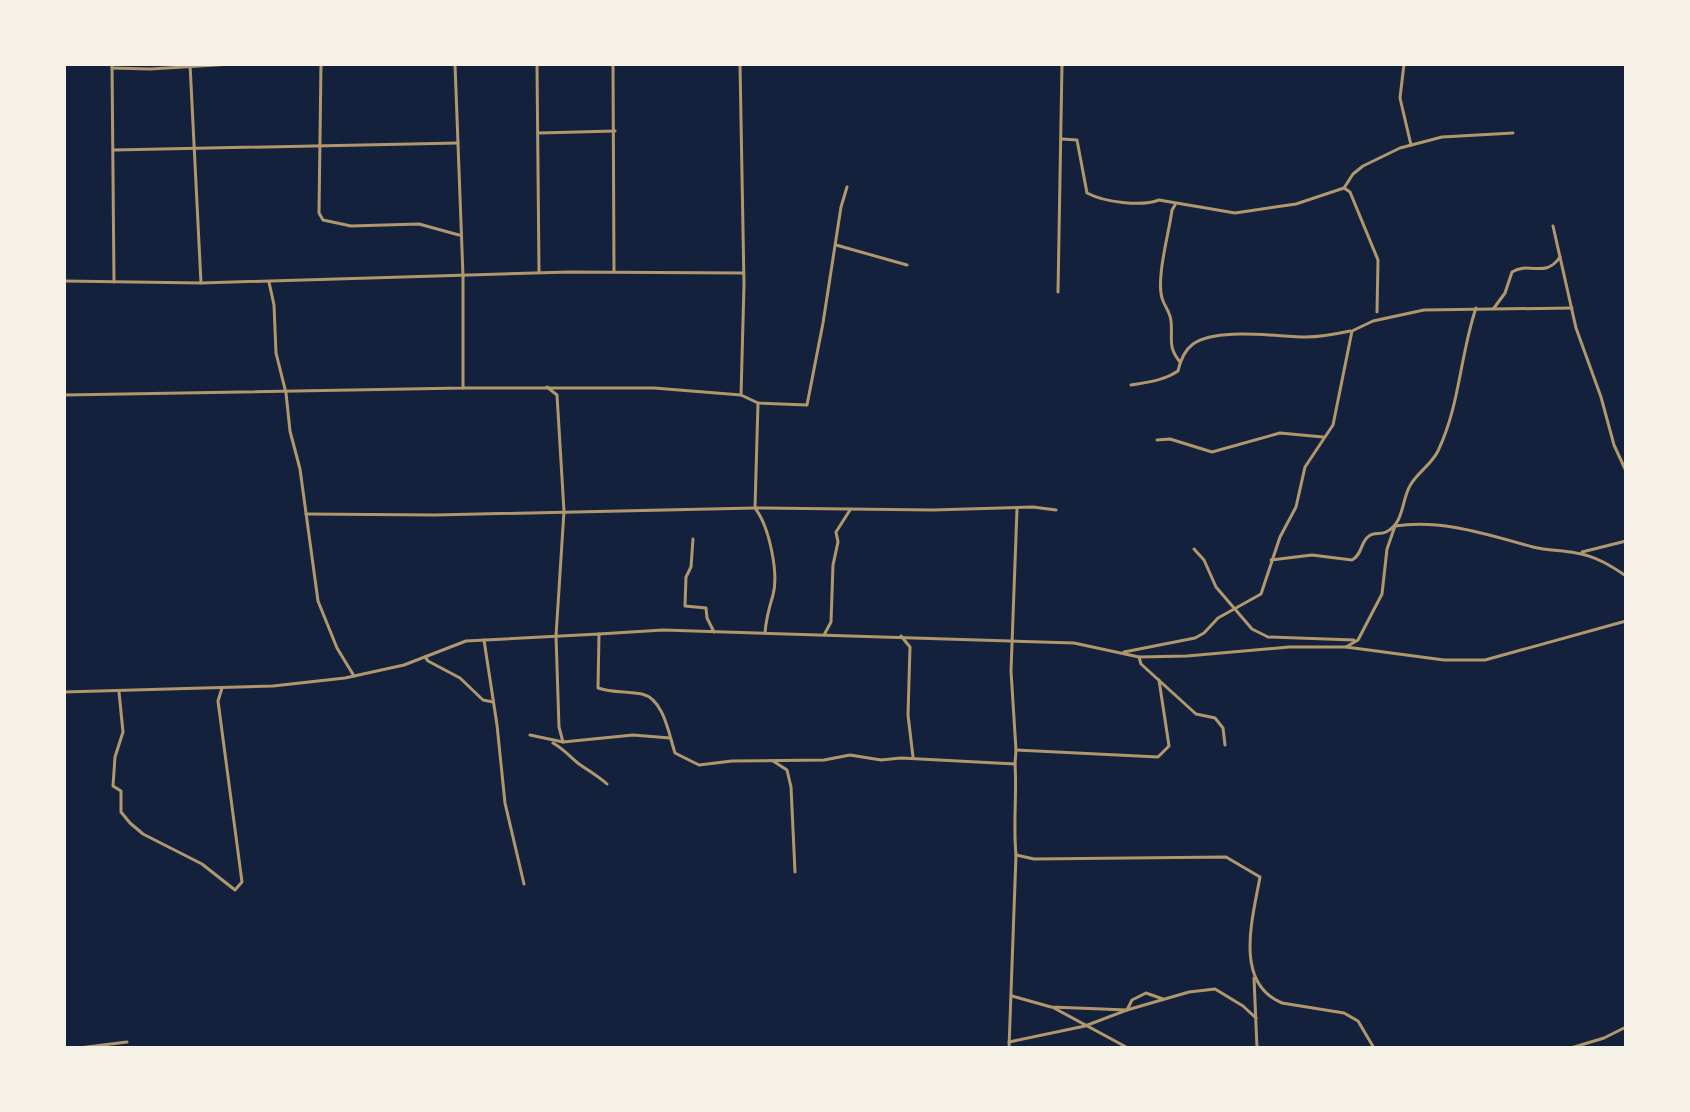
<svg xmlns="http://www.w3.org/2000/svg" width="1690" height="1112" font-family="Bitter,serif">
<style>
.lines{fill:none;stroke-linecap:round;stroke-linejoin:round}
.minor{stroke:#b1986c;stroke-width:3}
</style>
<rect width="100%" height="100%" fill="#14213d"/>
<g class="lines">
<!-- minor -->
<g class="minor">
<polyline points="112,64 114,282"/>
<polyline points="190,64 201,283"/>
<polyline points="321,64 319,213 323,220 351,226 419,224 459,235"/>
<polyline points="537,64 539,272"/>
<polyline points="613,64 614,272"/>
<polyline points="740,64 744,285 741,395"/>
<polyline points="1404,64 1400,98 1411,145"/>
<polyline points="112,68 150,69 233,64"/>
<polyline points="539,133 615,131"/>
<path d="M1062,139L1077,140L1087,193C1104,202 1141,207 1159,200L1235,213L1296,204L1344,188L1353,174L1363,166L1400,148L1442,137L1513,133"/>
<polyline points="114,150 458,143"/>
<polyline points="1344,188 1350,192 1378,260 1377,312"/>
<path d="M1175,205L1172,210C1169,233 1156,278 1162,298C1164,306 1170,311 1171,321C1173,339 1167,346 1180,362"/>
<polyline points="1553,226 1576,328 1601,397 1614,445 1626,471"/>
<polyline points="836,245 907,265"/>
<polyline points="64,281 201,283 569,272 743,273"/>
<polyline points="269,282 274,305 276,353 286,393 290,431 300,469 318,601 337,648 354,676"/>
<polyline points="1058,292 1062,64"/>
<path d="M1494,308L1505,293L1512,272C1530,261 1545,279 1560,257"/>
<path d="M1131,385C1148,382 1163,381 1178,371C1180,362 1185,350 1193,344C1218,327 1277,337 1306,337C1321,337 1336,334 1350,331"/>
<polyline points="547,387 557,395 564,511 556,636 559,727 563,742"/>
<polyline points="463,388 654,388 741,395 758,403 807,405 823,323 841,207 847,187"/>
<polyline points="64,395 463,388 463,276 455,64"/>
<path d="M758,403L755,508C769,526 779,573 773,595C769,608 766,619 765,633"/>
<polyline points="1157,440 1170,439 1212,452 1280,433 1323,437"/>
<polyline points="306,514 435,515 755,508 933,510 1033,507 1056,510"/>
<polyline points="693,539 691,567 686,577 685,606 706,608 707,618 714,632"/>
<polyline points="1194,549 1204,560 1216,587 1252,629 1268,637 1354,640"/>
<polyline points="1582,552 1626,541"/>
<path d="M1271,560L1312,555L1352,560C1363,554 1360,542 1369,536C1374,532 1380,535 1386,532C1405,523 1401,499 1411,484C1419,471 1431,465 1438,451C1460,405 1460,355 1476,308"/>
<polyline points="599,634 663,630 1074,643 1139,657 1187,656 1289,647 1346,647 1444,660 1485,660 1626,621"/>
<polyline points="824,635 831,622 833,565 838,542 836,532 850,510"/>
<polyline points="901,636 910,647 908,715 913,757"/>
<polyline points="484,640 497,725 505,803 524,884"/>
<path d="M1346,647L1358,640L1382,594L1387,549L1395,526C1443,519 1488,535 1533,547C1548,551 1562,550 1576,553C1595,556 1610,565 1626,576"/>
<polyline points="1124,652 1195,638 1204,633 1218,618 1261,594 1280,537 1296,507 1305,467 1333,425 1352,331 1373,321 1424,310 1572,308"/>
<polyline points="425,657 428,661 460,678 483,700 493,702"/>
<polyline points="1139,657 1141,664 1196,714 1215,718 1223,728 1225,745"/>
<path d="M64,692L273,686L345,678L404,665L466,641L599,634L598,688C612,693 628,691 642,694C664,699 669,735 675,753L699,765L732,761L824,760L850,755L881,760L901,758L1015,764C1017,795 1013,824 1016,855L1034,859L1226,857L1260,877C1253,917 1233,983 1282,1003L1344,1013L1358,1021L1374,1048"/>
<polyline points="119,692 123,732 115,757 113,786 121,791 121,812 130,823 143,834 202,864 235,890 242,882 218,701 222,688"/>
<polyline points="530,735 563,742 633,735 670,738"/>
<path d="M553,743C564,749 570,757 579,764C589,771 598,776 607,784"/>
<polyline points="1016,750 1158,757 1169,746 1159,680"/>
<polyline points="773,761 787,770 791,787 795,872"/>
<polyline points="1015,764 1016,750 1011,671 1017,509"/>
<polyline points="1254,978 1257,1048"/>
<polyline points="1012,996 1051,1007 1127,1010 1189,992 1215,989 1243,1006 1256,1018"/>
<polyline points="1054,1008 1128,1048"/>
<polyline points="1009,1042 1085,1026 1127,1010 1132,1000 1146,993 1163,999"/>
<polyline points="79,1048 127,1042"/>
<polyline points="1009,1048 1016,855"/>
<polyline points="1571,1048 1604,1038 1626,1027"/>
</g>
</g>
<!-- border -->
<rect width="1690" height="1112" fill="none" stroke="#f6f1e7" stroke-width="132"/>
</svg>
